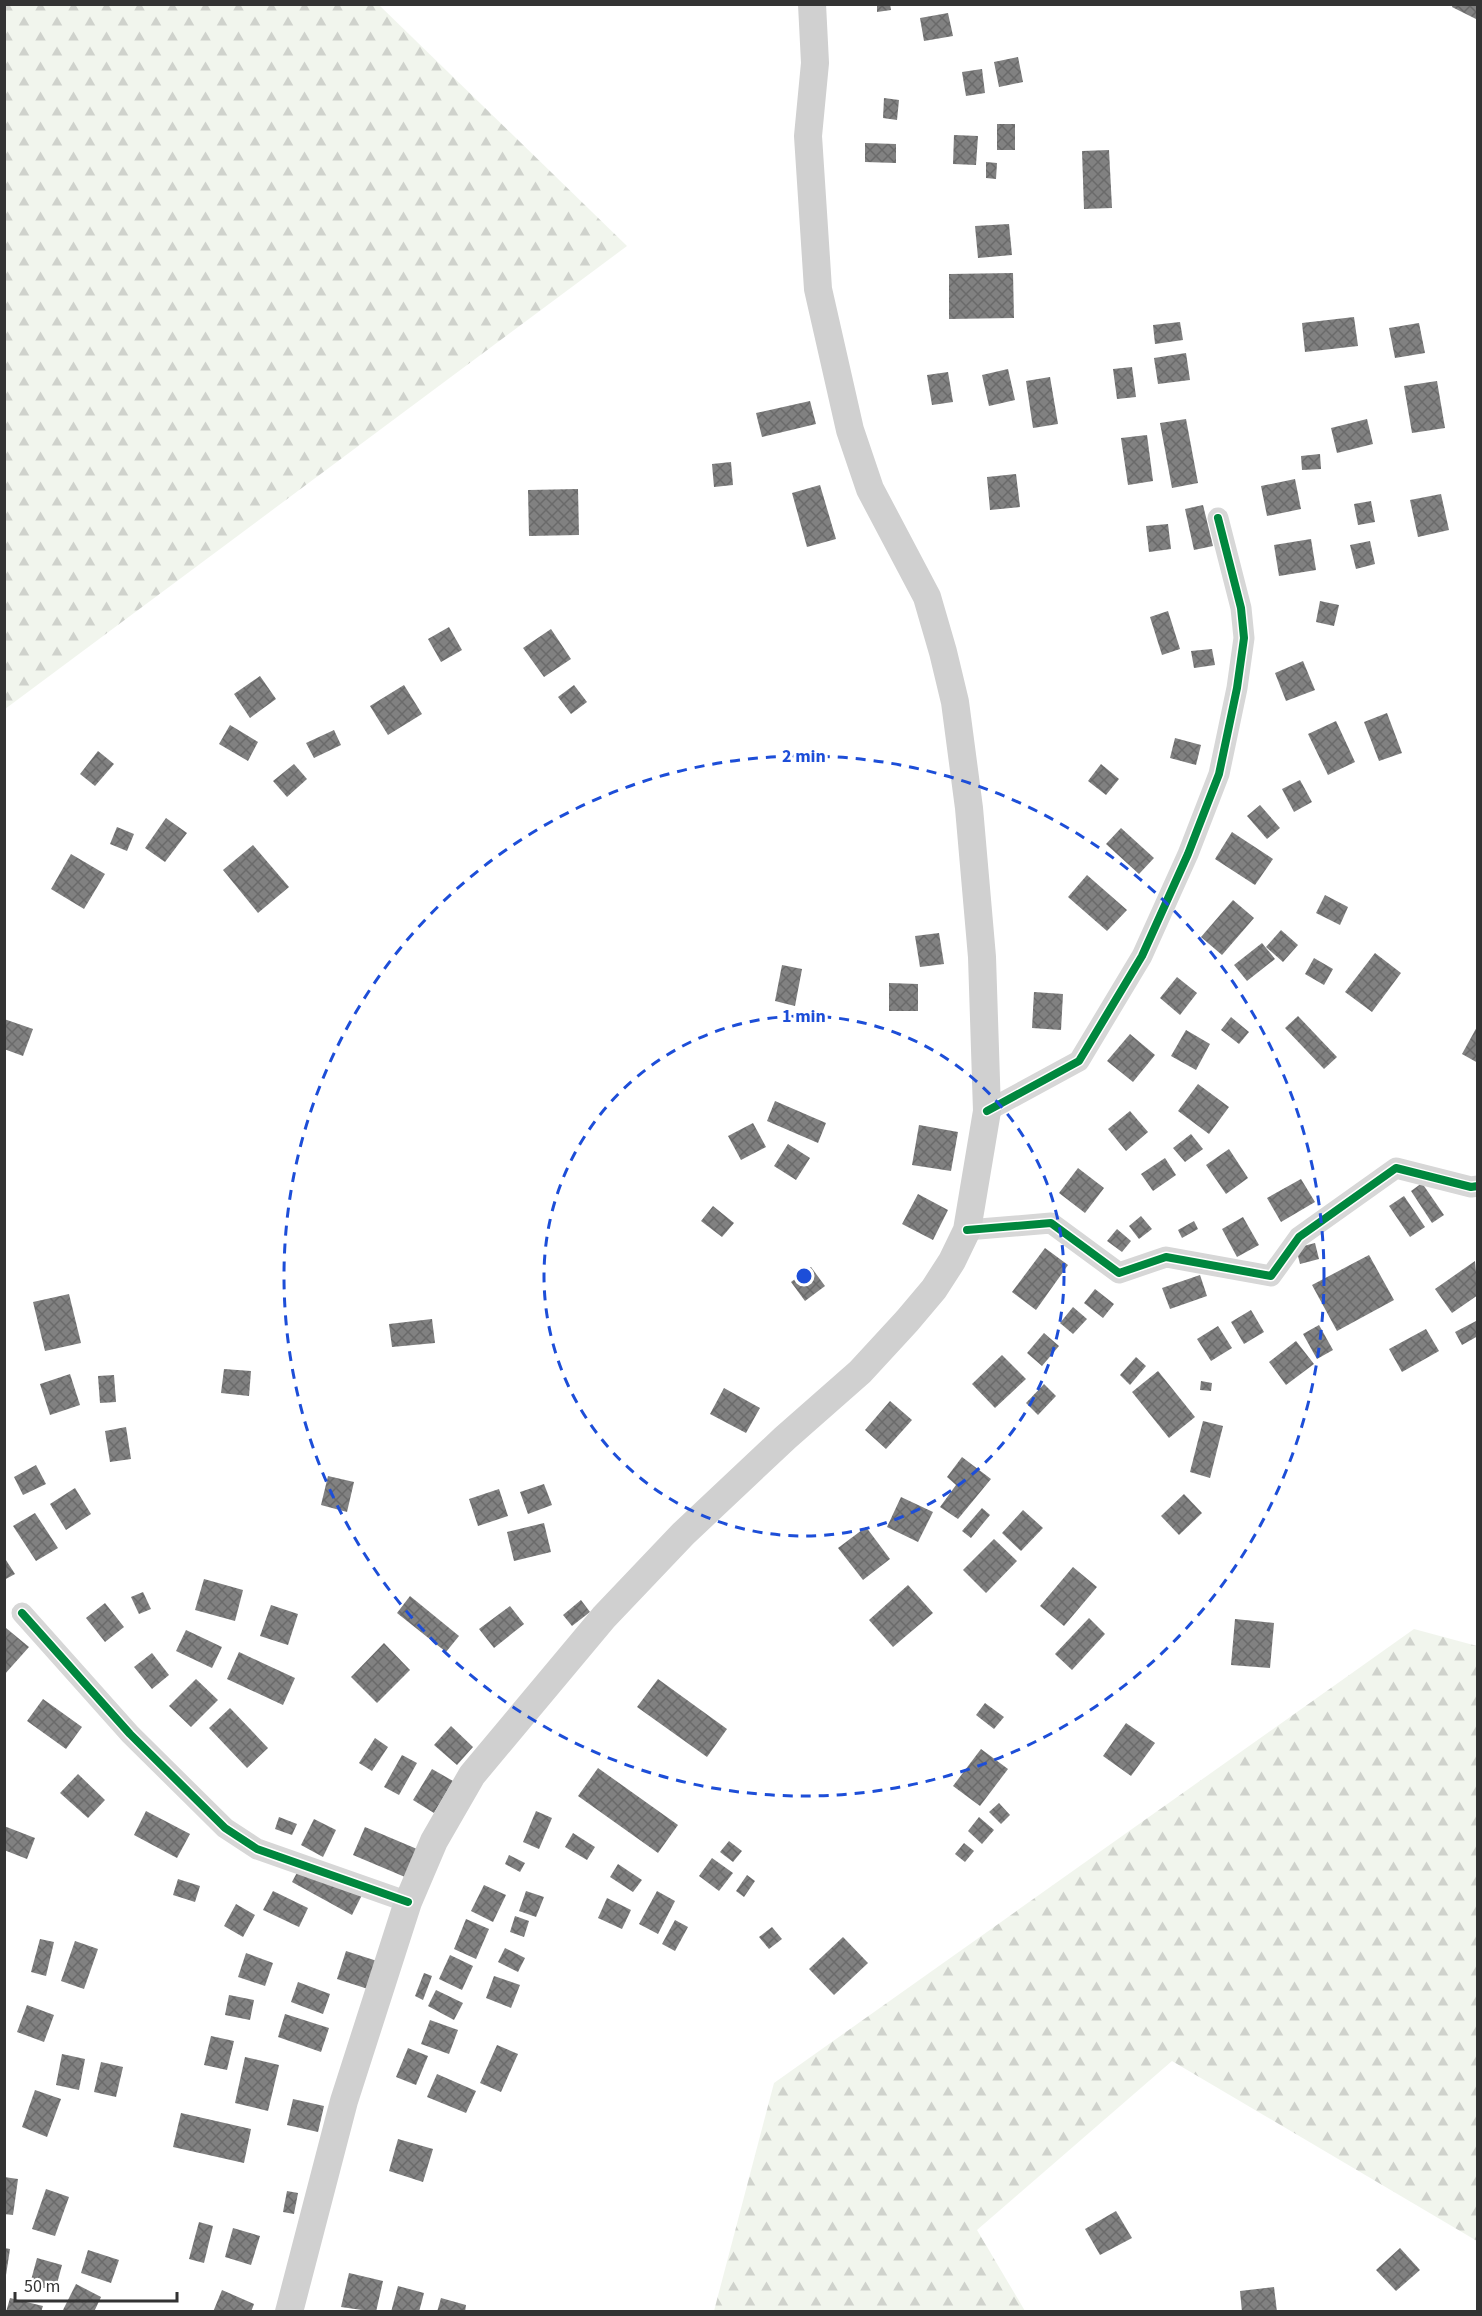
<svg xmlns="http://www.w3.org/2000/svg" width="1482" height="2316" font-family="'Source Sans 3',sans-serif">
<style>
.forest{fill:url(#forest-firs)}
.building{fill:url(#building-cross-hatch)}
.lines{fill:none;stroke-linecap:round;stroke-linejoin:round}
.minor{stroke:#d7d7d7;stroke-width:21}
.secondary{stroke:#d0d0d0;stroke-width:28}
.cycleway-casing{stroke:#fff;stroke-width:11}
.cycleway{stroke:#00873e;stroke-width:8}
.ring{fill:none;stroke:#1d4ed8;stroke-width:3;stroke-dasharray:10 8}
.centre{fill:#1d4ed8;stroke:#fff;stroke-width:3}
.ring-label{font-size:18px;text-anchor:middle;font-weight:bold;fill:#1d4ed8;stroke:#fff;stroke-width:6;stroke-linejoin:round;paint-order:stroke}
</style>
<defs>
<pattern id="forest-firs" width="22" height="20" patternUnits="userSpaceOnUse" patternTransform="scale(1.5)"><rect width="22" height="20" fill="#f1f5ed"/><path d="M5 1l3.5 6h-7zM16 11l3.5 6h-7z" fill="#cfd2cc"/></pattern>
<pattern id="building-cross-hatch" width="8" height="8" patternUnits="userSpaceOnUse" patternTransform="scale(1.5)"><rect width="8" height="8" fill="#818181"/><path d="M0 0l8 8M0 8l8-8" fill="none" stroke="#6a6a6a"/></pattern>
</defs>
<rect width="100%" height="100%" fill="#fff"/>
<!-- forest -->
<g class="forest">
<polygon points="5,4 379,5 627,246 5,709"/>
<polygon points="1414,1629 1477,1646 1477,2241 1172,2061 977,2230 1025,2311 714,2311 774,2083"/>
</g>
<!-- building -->
<g class="building">
<polygon points="877,4 890,4 891,10 877,12"/>
<polygon points="1453,4 1478,4 1478,20 1452,7"/>
<polygon points="948,13 953,36 924,41 920,18"/>
<polygon points="1018,57 1023,82 999,87 994,62"/>
<polygon points="982,69 985,93 966,96 962,72"/>
<polygon points="884,98 899,100 897,120 883,118"/>
<rect x="997" y="124" width="18" height="26"/>
<polygon points="954,135 978,136 976,165 953,164"/>
<polygon points="865,143 896,144 896,163 865,162"/>
<polygon points="1109,150 1112,208 1084,209 1082,151"/>
<polygon points="986,162 997,163 996,179 986,178"/>
<polygon points="1009,224 1012,255 978,258 975,226"/>
<polygon points="1013,273 1014,318 949,319 949,274"/>
<polygon points="1354,317 1358,346 1305,352 1302,323"/>
<polygon points="1180,322 1183,340 1155,344 1153,325"/>
<polygon points="1419,323 1425,353 1395,358 1389,328"/>
<polygon points="1186,353 1190,380 1158,384 1154,358"/>
<polygon points="1132,367 1136,397 1117,399 1113,369"/>
<polygon points="1008,369 1015,400 989,406 982,375"/>
<polygon points="948,372 953,402 932,405 927,375"/>
<polygon points="1050,377 1058,424 1033,428 1026,381"/>
<polygon points="1437,381 1445,428 1412,433 1404,386"/>
<polygon points="810,401 816,424 762,437 756,413"/>
<polygon points="1186,419 1198,483 1172,488 1160,423"/>
<polygon points="1367,419 1373,444 1337,453 1331,428"/>
<polygon points="1147,435 1153,481 1128,485 1121,438"/>
<polygon points="1320,454 1321,469 1302,470 1301,456"/>
<polygon points="731,462 733,485 714,487 712,464"/>
<polygon points="1016,474 1020,507 990,510 987,477"/>
<polygon points="1295,479 1301,509 1267,516 1261,486"/>
<polygon points="820,485 836,539 807,547 792,493"/>
<polygon points="578,489 579,535 529,536 528,490"/>
<polygon points="1441,494 1449,530 1418,537 1410,500"/>
<polygon points="1371,501 1375,522 1358,525 1354,504"/>
<polygon points="1203,505 1213,546 1194,550 1185,509"/>
<polygon points="1168,524 1171,549 1149,552 1146,526"/>
<polygon points="1311,539 1316,570 1279,576 1274,545"/>
<polygon points="1370,541 1375,564 1356,569 1350,545"/>
<polygon points="1320,601 1339,605 1334,626 1316,622"/>
<polygon points="1168,611 1180,649 1162,655 1150,617"/>
<polygon points="449,627 462,650 441,662 428,639"/>
<polygon points="551,629 571,659 544,677 523,648"/>
<polygon points="1212,649 1215,665 1194,668 1191,651"/>
<polygon points="1303,661 1315,690 1286,701 1275,673"/>
<polygon points="260,676 276,699 250,718 234,694"/>
<polygon points="404,685 422,714 388,735 370,706"/>
<polygon points="574,685 587,702 571,714 558,697"/>
<polygon points="1387,713 1402,753 1379,761 1364,722"/>
<polygon points="1336,721 1355,762 1328,775 1308,734"/>
<polygon points="230,725 258,742 248,761 219,744"/>
<polygon points="334,730 341,745 314,758 306,743"/>
<polygon points="1175,738 1201,745 1196,765 1170,758"/>
<polygon points="98,751 114,764 95,786 80,774"/>
<polygon points="294,764 307,779 287,797 273,781"/>
<polygon points="1101,764 1119,779 1106,795 1088,781"/>
<polygon points="1300,780 1312,802 1294,812 1282,789"/>
<polygon points="1260,805 1280,828 1267,839 1247,816"/>
<polygon points="166,818 187,833 165,862 145,848"/>
<polygon points="117,827 134,834 127,851 110,844"/>
<polygon points="1121,828 1154,858 1139,874 1106,844"/>
<polygon points="1232,832 1273,859 1255,885 1215,859"/>
<polygon points="253,845 289,887 258,913 223,870"/>
<polygon points="71,854 105,874 84,909 51,889"/>
<polygon points="1087,875 1127,910 1107,931 1068,897"/>
<polygon points="1325,895 1348,907 1340,925 1316,913"/>
<polygon points="1233,900 1254,918 1222,955 1201,937"/>
<polygon points="1281,930 1298,945 1283,962 1266,947"/>
<polygon points="939,933 944,964 920,967 915,936"/>
<polygon points="1262,943 1275,959 1247,981 1234,965"/>
<polygon points="1375,953 1401,973 1372,1012 1345,992"/>
<polygon points="1314,958 1333,969 1324,985 1305,974"/>
<polygon points="782,965 802,969 795,1006 775,1001"/>
<polygon points="1177,977 1197,993 1180,1015 1160,998"/>
<polygon points="889,983 918,984 918,1011 889,1011"/>
<polygon points="1034,992 1063,994 1061,1030 1032,1028"/>
<polygon points="1298,1016 1337,1057 1324,1069 1285,1028"/>
<polygon points="1231,1017 1249,1032 1239,1044 1221,1030"/>
<polygon points="4,1019 33,1029 23,1056 4,1049"/>
<polygon points="1478,1025 1478,1063 1462,1054"/>
<polygon points="1186,1030 1210,1044 1196,1070 1171,1056"/>
<polygon points="1130,1034 1155,1055 1133,1082 1107,1061"/>
<polygon points="1198,1084 1229,1107 1209,1134 1178,1111"/>
<polygon points="775,1101 826,1123 818,1143 767,1121"/>
<polygon points="1130,1111 1148,1132 1126,1151 1108,1129"/>
<polygon points="753,1123 766,1147 741,1160 728,1136"/>
<polygon points="919,1125 958,1132 951,1171 912,1165"/>
<polygon points="1191,1134 1203,1149 1185,1162 1173,1148"/>
<polygon points="788,1144 810,1158 796,1180 774,1166"/>
<polygon points="1229,1149 1248,1178 1226,1194 1206,1165"/>
<polygon points="1165,1158 1176,1175 1153,1191 1141,1174"/>
<polygon points="1078,1168 1104,1188 1085,1213 1059,1193"/>
<polygon points="1301,1179 1315,1202 1281,1222 1267,1198"/>
<polygon points="1422,1183 1444,1215 1432,1223 1411,1191"/>
<polygon points="918,1194 948,1210 933,1240 902,1224"/>
<polygon points="1404,1196 1425,1227 1410,1237 1389,1206"/>
<polygon points="713,1206 734,1223 722,1237 701,1221"/>
<polygon points="1141,1216 1152,1229 1139,1239 1129,1226"/>
<polygon points="1243,1217 1259,1245 1237,1257 1222,1229"/>
<polygon points="1194,1221 1198,1229 1182,1238 1178,1230"/>
<polygon points="1117,1229 1131,1241 1122,1252 1107,1241"/>
<polygon points="1315,1243 1319,1259 1300,1264 1296,1248"/>
<polygon points="1045,1248 1068,1265 1036,1310 1012,1292"/>
<polygon points="1369,1255 1394,1300 1337,1331 1312,1285"/>
<polygon points="1475,1261 1478,1295 1452,1313 1435,1289"/>
<polygon points="811,1267 825,1286 805,1301 791,1282"/>
<polygon points="1200,1275 1207,1296 1170,1309 1162,1288"/>
<polygon points="1095,1289 1114,1304 1103,1318 1084,1303"/>
<polygon points="69,1294 81,1343 45,1351 33,1302"/>
<polygon points="1073,1307 1087,1319 1073,1334 1060,1323"/>
<polygon points="1251,1310 1264,1332 1244,1344 1231,1322"/>
<polygon points="432,1319 435,1343 392,1347 389,1324"/>
<polygon points="1478,1320 1478,1336 1462,1345 1455,1332"/>
<polygon points="1319,1325 1333,1350 1317,1359 1303,1334"/>
<polygon points="1218,1326 1232,1348 1211,1361 1197,1339"/>
<polygon points="1426,1329 1439,1351 1402,1372 1389,1349"/>
<polygon points="1044,1333 1059,1346 1042,1366 1027,1353"/>
<polygon points="1296,1341 1314,1364 1286,1385 1269,1362"/>
<polygon points="1002,1355 1026,1379 995,1408 972,1384"/>
<polygon points="1136,1357 1146,1366 1130,1385 1120,1375"/>
<polygon points="224,1369 251,1371 249,1396 221,1393"/>
<polygon points="1158,1371 1195,1417 1169,1438 1132,1392"/>
<polygon points="70,1374 80,1405 50,1415 40,1384"/>
<polygon points="114,1375 116,1402 100,1403 98,1376"/>
<polygon points="1201,1381 1212,1383 1211,1391 1200,1390"/>
<polygon points="1044,1384 1056,1396 1038,1415 1026,1403"/>
<polygon points="724,1388 760,1408 746,1433 710,1414"/>
<polygon points="890,1401 912,1420 886,1449 865,1430"/>
<polygon points="1203,1421 1223,1426 1210,1478 1190,1472"/>
<polygon points="126,1427 131,1459 110,1462 105,1431"/>
<polygon points="962,1457 991,1479 958,1519 940,1507 956,1485 947,1477"/>
<polygon points="36,1465 46,1484 23,1495 14,1477"/>
<polygon points="328,1476 354,1482 347,1512 321,1505"/>
<polygon points="544,1484 552,1505 528,1514 520,1492"/>
<polygon points="75,1488 91,1514 66,1530 50,1504"/>
<polygon points="499,1489 508,1516 478,1526 469,1499"/>
<polygon points="1184,1494 1202,1513 1179,1535 1161,1516"/>
<polygon points="901,1497 933,1512 918,1542 887,1527"/>
<polygon points="982,1508 990,1515 971,1538 962,1531"/>
<polygon points="1023,1510 1043,1528 1021,1551 1002,1533"/>
<polygon points="35,1513 58,1548 36,1561 13,1526"/>
<polygon points="544,1523 551,1552 514,1561 507,1532"/>
<polygon points="866,1527 890,1559 863,1580 838,1548"/>
<polygon points="994,1539 1017,1561 986,1593 963,1570"/>
<polygon points="4,1557 15,1574 4,1580"/>
<polygon points="1073,1567 1097,1587 1064,1626 1040,1606"/>
<polygon points="204,1579 243,1590 235,1621 195,1610"/>
<polygon points="908,1585 933,1613 893,1647 869,1620"/>
<polygon points="143,1592 151,1609 139,1614 131,1597"/>
<polygon points="410,1596 459,1636 446,1652 397,1613"/>
<polygon points="581,1600 590,1612 572,1626 563,1615"/>
<polygon points="105,1603 124,1627 105,1642 86,1618"/>
<polygon points="271,1605 298,1614 288,1645 260,1636"/>
<polygon points="510,1606 524,1624 494,1648 479,1629"/>
<polygon points="1089,1618 1105,1634 1072,1670 1055,1654"/>
<polygon points="1235,1619 1274,1623 1270,1668 1231,1665"/>
<polygon points="6,1628 29,1647 4,1675 4,1630"/>
<polygon points="186,1630 222,1647 212,1668 176,1651"/>
<polygon points="384,1643 410,1670 377,1703 351,1677"/>
<polygon points="239,1652 295,1678 283,1705 227,1679"/>
<polygon points="152,1653 169,1675 152,1689 134,1667"/>
<polygon points="196,1679 218,1700 191,1727 169,1706"/>
<polygon points="658,1679 727,1729 707,1757 637,1707"/>
<polygon points="43,1699 82,1727 66,1749 27,1721"/>
<polygon points="985,1703 1004,1717 994,1729 976,1715"/>
<polygon points="230,1708 268,1748 247,1768 209,1728"/>
<polygon points="1126,1723 1155,1743 1131,1776 1103,1756"/>
<polygon points="451,1726 473,1747 457,1765 434,1745"/>
<polygon points="375,1738 388,1747 372,1771 359,1763"/>
<polygon points="981,1749 1008,1769 980,1806 953,1786"/>
<polygon points="402,1755 417,1763 399,1795 384,1787"/>
<polygon points="598,1768 678,1825 658,1853 578,1796"/>
<polygon points="432,1769 453,1781 434,1813 413,1800"/>
<polygon points="78,1774 105,1800 88,1818 60,1793"/>
<polygon points="999,1803 1010,1815 1001,1824 989,1812"/>
<polygon points="146,1811 190,1834 177,1858 134,1835"/>
<polygon points="536,1811 552,1818 539,1849 523,1842"/>
<polygon points="279,1817 297,1824 292,1835 275,1829"/>
<polygon points="979,1817 994,1830 982,1844 968,1831"/>
<polygon points="314,1819 336,1830 323,1857 301,1845"/>
<polygon points="4,1826 35,1838 27,1859 4,1850"/>
<polygon points="365,1827 417,1849 405,1877 353,1855"/>
<polygon points="573,1833 595,1847 587,1860 565,1847"/>
<polygon points="729,1841 742,1851 733,1862 720,1852"/>
<polygon points="964,1843 974,1851 965,1862 955,1854"/>
<polygon points="509,1855 525,1863 520,1872 505,1864"/>
<polygon points="712,1858 733,1873 719,1891 699,1876"/>
<polygon points="302,1863 362,1895 352,1915 292,1882"/>
<polygon points="618,1864 642,1880 633,1892 610,1877"/>
<polygon points="747,1875 755,1881 744,1897 736,1891"/>
<polygon points="178,1879 200,1886 195,1902 173,1895"/>
<polygon points="484,1885 506,1895 493,1922 471,1911"/>
<polygon points="273,1891 308,1908 299,1927 263,1910"/>
<polygon points="526,1891 544,1897 536,1917 519,1911"/>
<polygon points="657,1891 675,1901 658,1934 639,1924"/>
<polygon points="607,1898 631,1910 622,1929 598,1918"/>
<polygon points="236,1904 255,1915 243,1937 224,1926"/>
<polygon points="515,1916 529,1921 524,1937 510,1932"/>
<polygon points="466,1919 489,1929 476,1959 454,1949"/>
<polygon points="675,1920 688,1927 675,1951 662,1944"/>
<polygon points="772,1927 782,1939 769,1949 759,1937"/>
<polygon points="843,1937 868,1963 834,1995 809,1969"/>
<polygon points="40,1939 54,1942 46,1976 31,1972"/>
<polygon points="75,1941 98,1949 84,1989 61,1981"/>
<polygon points="505,1948 525,1958 518,1972 498,1962"/>
<polygon points="346,1951 377,1961 368,1989 337,1979"/>
<polygon points="246,1953 273,1963 265,1986 238,1977"/>
<polygon points="450,1955 473,1966 462,1990 439,1979"/>
<polygon points="424,1973 432,1976 423,2000 415,1996"/>
<polygon points="494,1976 520,1985 511,2008 486,1998"/>
<polygon points="298,1982 330,1994 323,2014 291,2002"/>
<polygon points="436,1990 463,2003 454,2020 428,2006"/>
<polygon points="229,1995 254,2000 250,2020 225,2015"/>
<polygon points="27,2005 54,2015 44,2042 17,2032"/>
<polygon points="285,2014 329,2028 321,2052 278,2037"/>
<polygon points="430,2020 458,2030 449,2054 421,2044"/>
<polygon points="211,2036 234,2041 227,2070 204,2065"/>
<polygon points="497,2045 518,2054 501,2092 480,2083"/>
<polygon points="408,2048 428,2056 416,2085 396,2077"/>
<polygon points="62,2054 85,2059 79,2090 56,2085"/>
<polygon points="245,2057 279,2065 268,2111 235,2103"/>
<polygon points="101,2062 123,2067 116,2097 94,2092"/>
<polygon points="437,2074 476,2091 466,2113 427,2097"/>
<polygon points="35,2090 61,2099 47,2137 22,2127"/>
<polygon points="293,2099 324,2106 318,2132 287,2125"/>
<polygon points="181,2113 251,2129 244,2163 173,2147"/>
<polygon points="398,2139 433,2149 423,2182 389,2171"/>
<polygon points="4,2177 18,2179 13,2215 4,2214"/>
<polygon points="46,2189 69,2197 55,2236 32,2229"/>
<polygon points="287,2191 298,2193 294,2214 283,2212"/>
<polygon points="1116,2211 1132,2238 1100,2255 1085,2229"/>
<polygon points="199,2222 213,2226 204,2263 189,2259"/>
<polygon points="233,2228 260,2236 251,2265 225,2257"/>
<polygon points="4,2248 10,2249 6,2275 4,2275"/>
<polygon points="1400,2248 1420,2270 1396,2291 1376,2270"/>
<polygon points="88,2250 119,2260 111,2283 81,2273"/>
<polygon points="37,2258 62,2265 55,2291 30,2284"/>
<polygon points="349,2273 383,2281 376,2312 341,2307"/>
<polygon points="76,2284 101,2297 94,2312 62,2312"/>
<polygon points="398,2286 424,2293 419,2312 391,2312"/>
<polygon points="1274,2287 1277,2312 1242,2312 1240,2291"/>
<polygon points="222,2290 254,2304 251,2312 213,2312"/>
<polygon points="10,2298 43,2306 41,2312 6,2312"/>
<polygon points="441,2298 466,2305 465,2312 437,2312"/>
</g>
<g class="lines">
<!-- minor -->
<g class="minor">
<polyline points="987,1111 1079,1061 1142,956 1188,854 1219,774 1237,688 1244,638 1241,608 1218,518"/>
<polyline points="967,1230 1051,1223 1119,1273 1166,1257 1271,1276 1299,1237 1396,1168 1471,1187 1478,1186"/>
<polyline points="22,1613 130,1734 225,1828 257,1849 408,1902"/>
</g>
<!-- secondary -->
<polyline class="secondary" points="289,2312 344,2101 408,1902 434,1841 472,1775 604,1617 683,1534 785,1438 860,1372 907,1321 934,1289 952,1261 967,1230 987,1111 982,957 969,808 955,702 943,652 927,597 870,489 850,430 818,289 808,136 815,63 812,4"/>
<!-- cycleway casing -->
<g class="cycleway-casing">
<g id="cycleway">
<polyline points="987,1111 1079,1061 1142,956 1188,854 1219,774 1237,688 1244,638 1241,608 1218,518"/>
<polyline points="967,1230 1051,1223 1119,1273 1166,1257 1271,1276 1299,1237 1396,1168 1471,1187 1478,1186"/>
<polyline points="22,1613 130,1734 225,1828 257,1849 408,1902"/>
</g>
</g>
<!-- cycleway -->
<use href="#cycleway" class="cycleway"/>
</g>
<!-- distance rings -->
<g class="ring">
<circle cx="804" cy="1276" r="260"/>
<circle cx="804" cy="1276" r="520"/>
</g>
<circle cx="804" cy="1276" r="9" class="centre"/>
<g class="ring-label">
<text x="804" y="762">2 min</text>
<text x="804" y="1022">1 min</text>
</g>
<!-- border -->
<rect width="1482" height="2316" fill="none" stroke="#333333" stroke-width="12"/>
<!-- scale -->
<path d="M15 2292v9h162v-9" fill="none" stroke="#333333" stroke-width="3"/>
<text x="24" y="2292" font-size="18" fill="#333333" stroke="#ffffff" stroke-width="4.5" paint-order="stroke">50 m</text>
</svg>
